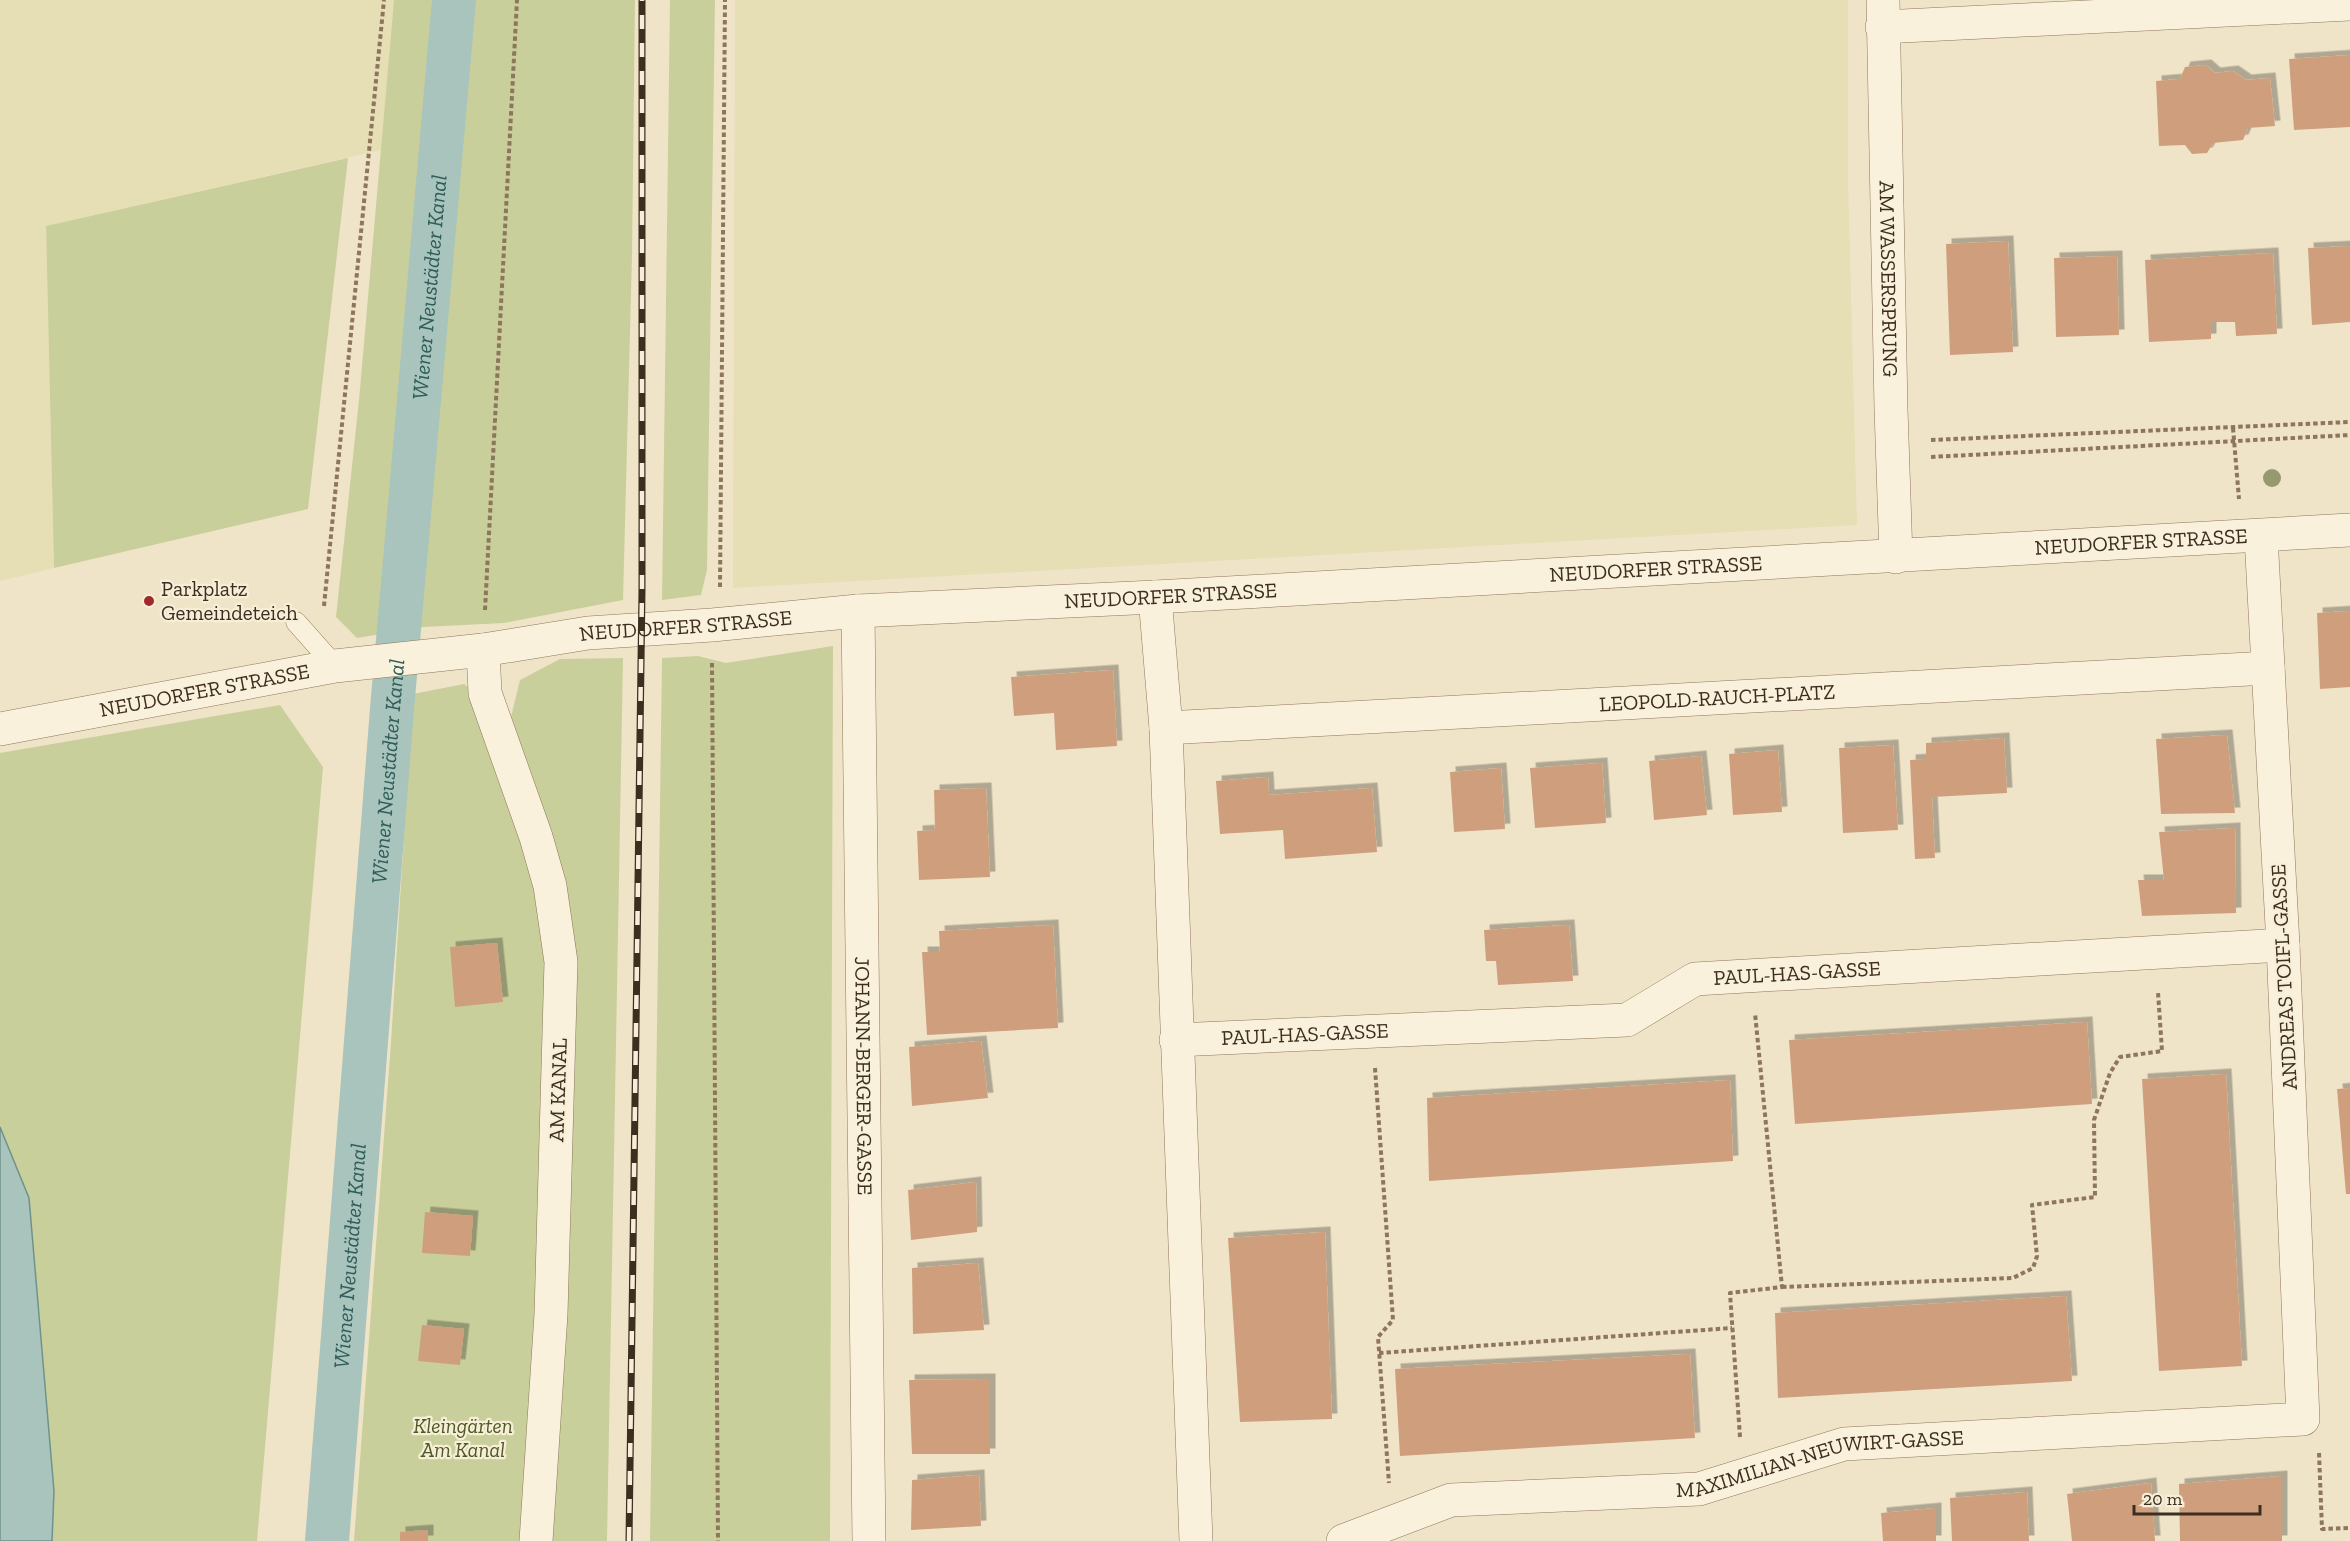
<svg xmlns="http://www.w3.org/2000/svg" width="2350" height="1541" font-family="'Zilla Slab',serif">
<style>
.farmland{fill:#e6deb5}
.green{fill:#c9cf9b}
.water{fill:#a9c4bc;stroke:#6f938a;stroke-width:1.5}
.lines{fill:none;stroke-linecap:round;stroke-linejoin:round}
.canal{stroke:#a9c4bc;stroke-width:44}
.building{fill:#cf9f7d;filter:url(#shadow)}
.service-casing{stroke:#8d765c;stroke-width:21}
.minor-casing{stroke:#8d765c;stroke-width:34}
.path{stroke:#8d765c;stroke-width:4;stroke-dasharray:4.5 3;stroke-linecap:butt}
.service{stroke:#faf1dc;stroke-width:20}
.minor{stroke:#faf1dc;stroke-width:33}
.rail-casing{stroke:#3d2e20;stroke-width:7}
.rail{stroke:#f7eed8;stroke-width:4.5;stroke-dasharray:14;stroke-linecap:butt}
.tree{fill:#96986f}
.poi-dot{fill:#9e2a2b;stroke:#f7eed8;stroke-width:2}
.labels{text-anchor:middle;stroke-width:4.5;stroke-linejoin:round;paint-order:stroke}
.street-label{font-size:21px;fill:#3d2e20;stroke:#f7eed8}
.poi-label{font-size:21px;fill:#3d2e20;stroke:#f7eed8;text-anchor:start}
.park-label{font-size:21px;font-style:italic;fill:#4d5a26;stroke:#f7eed8}
.water-label{font-size:22px;font-style:italic;fill:#2f5d5a;stroke:#f7eed8}
</style>
<defs>
<filter id="shadow"><feDropShadow dx="5.5" dy="-5.5" stdDeviation="0" flood-color="#0004"/></filter>
</defs>
<rect width="100%" height="100%" fill="#f0e4c8"/>
<!-- farmland -->
<g class="farmland">
<polygon points="0,0 394,0 381,150 46,226 54,568 0,581"/>
<polygon points="735,0 1848,0 1848,180 1857,525 733,588"/>
</g>
<!-- green -->
<g class="green">
<polygon points="394,0 635,0 632,256 623,600 504,623 424,627 357,638 336,617 359,400"/>
<polygon points="670,0 715,0 707,570 701,595 662,600"/>
<polygon points="348,158 308,509 54,568 46,226"/>
<polygon points="833,646 830,1541 650,1541 662,658 698,656 726,663"/>
<polygon points="623,658 607,1541 354,1541 391,1042 413,694 464,684 510,721 520,680 560,659"/>
<polygon points="280,705 323,767 257,1541 0,1541 0,753"/>
</g>
<!-- water -->
<polygon class="water" points="0,1127 29,1198 54,1491 52,1541 0,1541"/>
<g class="lines">
<!-- canal -->
<path class="canal" id="s1" d="M327,1541L392,709L454,0"/>
</g>
<!-- building -->
<g class="building">
<polygon points="2350,55 2350,127 2294,130 2289,59"/>
<polygon points="2206,65 2215,73 2233,71 2246,80 2270,78 2275,126 2248,128 2243,140 2213,143 2207,153 2192,154 2185,145 2159,146 2156,81 2180,79 2185,67"/>
<polygon points="2008,241 2013,352 1950,355 1946,244"/>
<polygon points="2350,246 2350,322 2312,325 2308,248"/>
<polygon points="2273,253 2277,334 2236,336 2235,322 2211,322 2211,339 2149,342 2145,260"/>
<polygon points="2117,256 2119,335 2056,337 2054,258"/>
<polygon points="2350,611 2350,687 2320,689 2317,613"/>
<polygon points="1113,670 1117,746 1056,750 1054,713 1014,716 1011,677"/>
<polygon points="2227,735 2235,813 2161,814 2156,739"/>
<polygon points="2004,738 2007,793 1932,797 1935,858 1915,859 1910,760 1926,759 1926,743"/>
<polygon points="1893,745 1898,830 1843,833 1839,748"/>
<polygon points="1778,750 1782,812 1733,815 1729,754"/>
<polygon points="1701,756 1707,815 1654,820 1649,761"/>
<polygon points="1602,763 1606,823 1535,828 1530,768"/>
<polygon points="1501,768 1505,829 1454,832 1450,772"/>
<polygon points="1268,777 1269,795 1372,788 1377,852 1285,859 1283,830 1220,834 1216,781"/>
<polygon points="986,788 990,877 919,880 917,831 935,830 934,790"/>
<polygon points="2235,828 2236,913 2142,916 2138,880 2164,880 2159,832"/>
<polygon points="1053,925 1058,1028 927,1035 922,952 940,952 939,931"/>
<polygon points="1569,925 1573,981 1498,985 1496,961 1486,961 1484,930"/>
<polygon points="497,943 503,1002 455,1007 450,947"/>
<polygon points="2087,1022 2092,1104 1795,1124 1789,1040"/>
<polygon points="981,1041 988,1098 912,1106 909,1047"/>
<polygon points="2226,1074 2242,1366 2159,1371 2142,1079"/>
<polygon points="1730,1080 1733,1161 1429,1181 1427,1098"/>
<polygon points="2350,1088 2350,1194 2346,1194 2337,1089"/>
<polygon points="976,1182 977,1232 911,1240 908,1190"/>
<polygon points="425,1212 473,1216 470,1256 422,1253"/>
<polygon points="1325,1232 1332,1419 1240,1422 1228,1238"/>
<polygon points="978,1263 984,1330 913,1334 912,1268"/>
<polygon points="2066,1296 2072,1381 1778,1398 1775,1313"/>
<polygon points="422,1325 464,1329 460,1365 418,1361"/>
<polygon points="1690,1354 1695,1438 1400,1456 1395,1369"/>
<polygon points="990,1379 990,1454 912,1454 909,1380"/>
<polygon points="979,1475 981,1526 911,1530 912,1480"/>
<polygon points="2282,1476 2282,1541 2180,1541 2179,1484"/>
<polygon points="2151,1483 2155,1541 2072,1541 2067,1494"/>
<polygon points="2027,1492 2029,1541 1952,1541 1950,1498"/>
<polygon points="1936,1508 1936,1541 1883,1541 1881,1513"/>
<polygon points="428,1530 428,1541 400,1541 400,1532"/>
</g>
<g class="lines">
<!-- service casing -->
<g class="service-casing">
<polyline id="service" points="296,622 335,666"/>
</g>
<!-- minor casing -->
<g class="minor-casing">
<g id="minor">
<path id="s2" d="M1883,0L1891,409L1896,557"/>
<polyline points="1882,27 2350,4"/>
<polyline points="1155,597 1166,728 1196,1541"/>
<path id="s3" d="M858,611L869,1541"/>
<polyline points="483,650 485,693 536,837 550,886 561,962 551,1314 536,1541"/>
<path id="s4" d="M1166,728L2268,668"/>
<path id="s5" d="M0,729L335,666L483,650L588,633L712,625L858,611L1155,597L2350,530"/>
<path id="s6" d="M1176,1040L1627,1020L1695,979L2283,945"/>
<path id="s7" d="M1343,1541L1451,1500L1699,1489L1844,1444L2303,1419L2283,945L2261,536"/>
</g>
</g>
<!-- path -->
<g class="path">
<polyline points="2233,428 2239,499"/>
<polyline points="1931,440 2350,422"/>
<polyline points="1931,457 2350,435"/>
<polyline points="720,587 725,0"/>
<polyline points="324,606 384,0"/>
<polyline points="485,610 517,0"/>
<polyline points="712,663 718,1541"/>
<polyline points="1375,1068 1393,1320 1378,1337 1389,1483"/>
<polyline points="1782,1287 2013,1278 2033,1268 2037,1256 2032,1205 2095,1197 2094,1120 2110,1073 2120,1057 2162,1051 2158,992"/>
<polyline points="1379,1353 1732,1328"/>
<polyline points="1740,1437 1730,1293 1782,1287 1755,1013"/>
<polyline points="2319,1453 2322,1529 2350,1528"/>
</g>
<!-- service -->
<use href="#service" class="service"/>
<!-- minor -->
<use href="#minor" class="minor"/>
<!-- rail casing -->
<g class="rail-casing">
<polyline id="rail" points="629,1541 642,589 642,0"/>
</g>
<!-- rail -->
<use href="#rail" class="rail"/>
</g>
<!-- trees -->
<circle class="tree" cx="2272" cy="478" r="9"/>
<!-- markers -->
<circle class="poi-dot" cx="149" cy="601" r="6"/>
<g class="labels">
<!-- street labels -->
<g class="street-label">
<text dy="7" stroke="none"><textPath href="#s2" startOffset="279">AM WASSERSPRUNG</textPath></text>
<text dy="7" stroke="none"><textPath href="#s5" startOffset="2152">NEUDORFER STRASSE</textPath></text>
<text dy="7" stroke="none"><textPath href="#s5" startOffset="1666">NEUDORFER STRASSE</textPath></text>
<text dy="7" stroke="none"><textPath href="#s5" startOffset="1180">NEUDORFER STRASSE</textPath></text>
<text dy="7" stroke="none"><textPath href="#s5" startOffset="694">NEUDORFER STRASSE</textPath></text>
<text dy="7" stroke="none"><textPath href="#s5" startOffset="208">NEUDORFER STRASSE</textPath></text>
<text dy="7" stroke="none"><textPath href="#s4" startOffset="552">LEOPOLD-RAUCH-PLATZ</textPath></text>
<text dy="7" stroke="none"><textPath href="#s6" startOffset="633">PAUL-HAS-GASSE</textPath></text>
<text transform="translate(2284 977) rotate(-93)" y="7">ANDREAS TOIFL-GASSE</text>
<text dy="7" stroke="none"><textPath href="#s6" startOffset="129">PAUL-HAS-GASSE</textPath></text>
<text dy="7" stroke="none"><textPath href="#s3" startOffset="465">JOHANN-BERGER-GASSE</textPath></text>
<text transform="translate(558 1090) rotate(-88)" y="7">AM KANAL</text>
<text dy="7" stroke="none"><textPath href="#s7" startOffset="488">MAXIMILIAN-NEUWIRT-GASSE</textPath></text>
</g>
<!-- poi labels -->
<g class="poi-label">
<text x="161" y="596">Parkplatz<tspan x="161" dy="24">Gemeindeteich</tspan></text>
</g>
<!-- park labels -->
<g class="park-label">
<text x="463" y="1433">Kleingärten<tspan x="463" dy="24">Am Kanal</tspan></text>
</g>
<!-- water labels -->
<g class="water-label">
<text dy="8" stroke="none"><textPath href="#s1" startOffset="1258">Wiener Neustädter Kanal</textPath></text>
<text dy="8" stroke="none"><textPath href="#s1" startOffset="772">Wiener Neustädter Kanal</textPath></text>
<text dy="8" stroke="none"><textPath href="#s1" startOffset="286">Wiener Neustädter Kanal</textPath></text>
</g>
</g>
<!-- scale -->
<path d="M2134 1505v9h126v-9" fill="none" stroke="#3d2e20" stroke-width="3"/>
<text x="2143" y="1505" font-size="18" fill="#3d2e20" stroke="#f7eed8" stroke-width="4.5" paint-order="stroke">20 m</text>
</svg>
